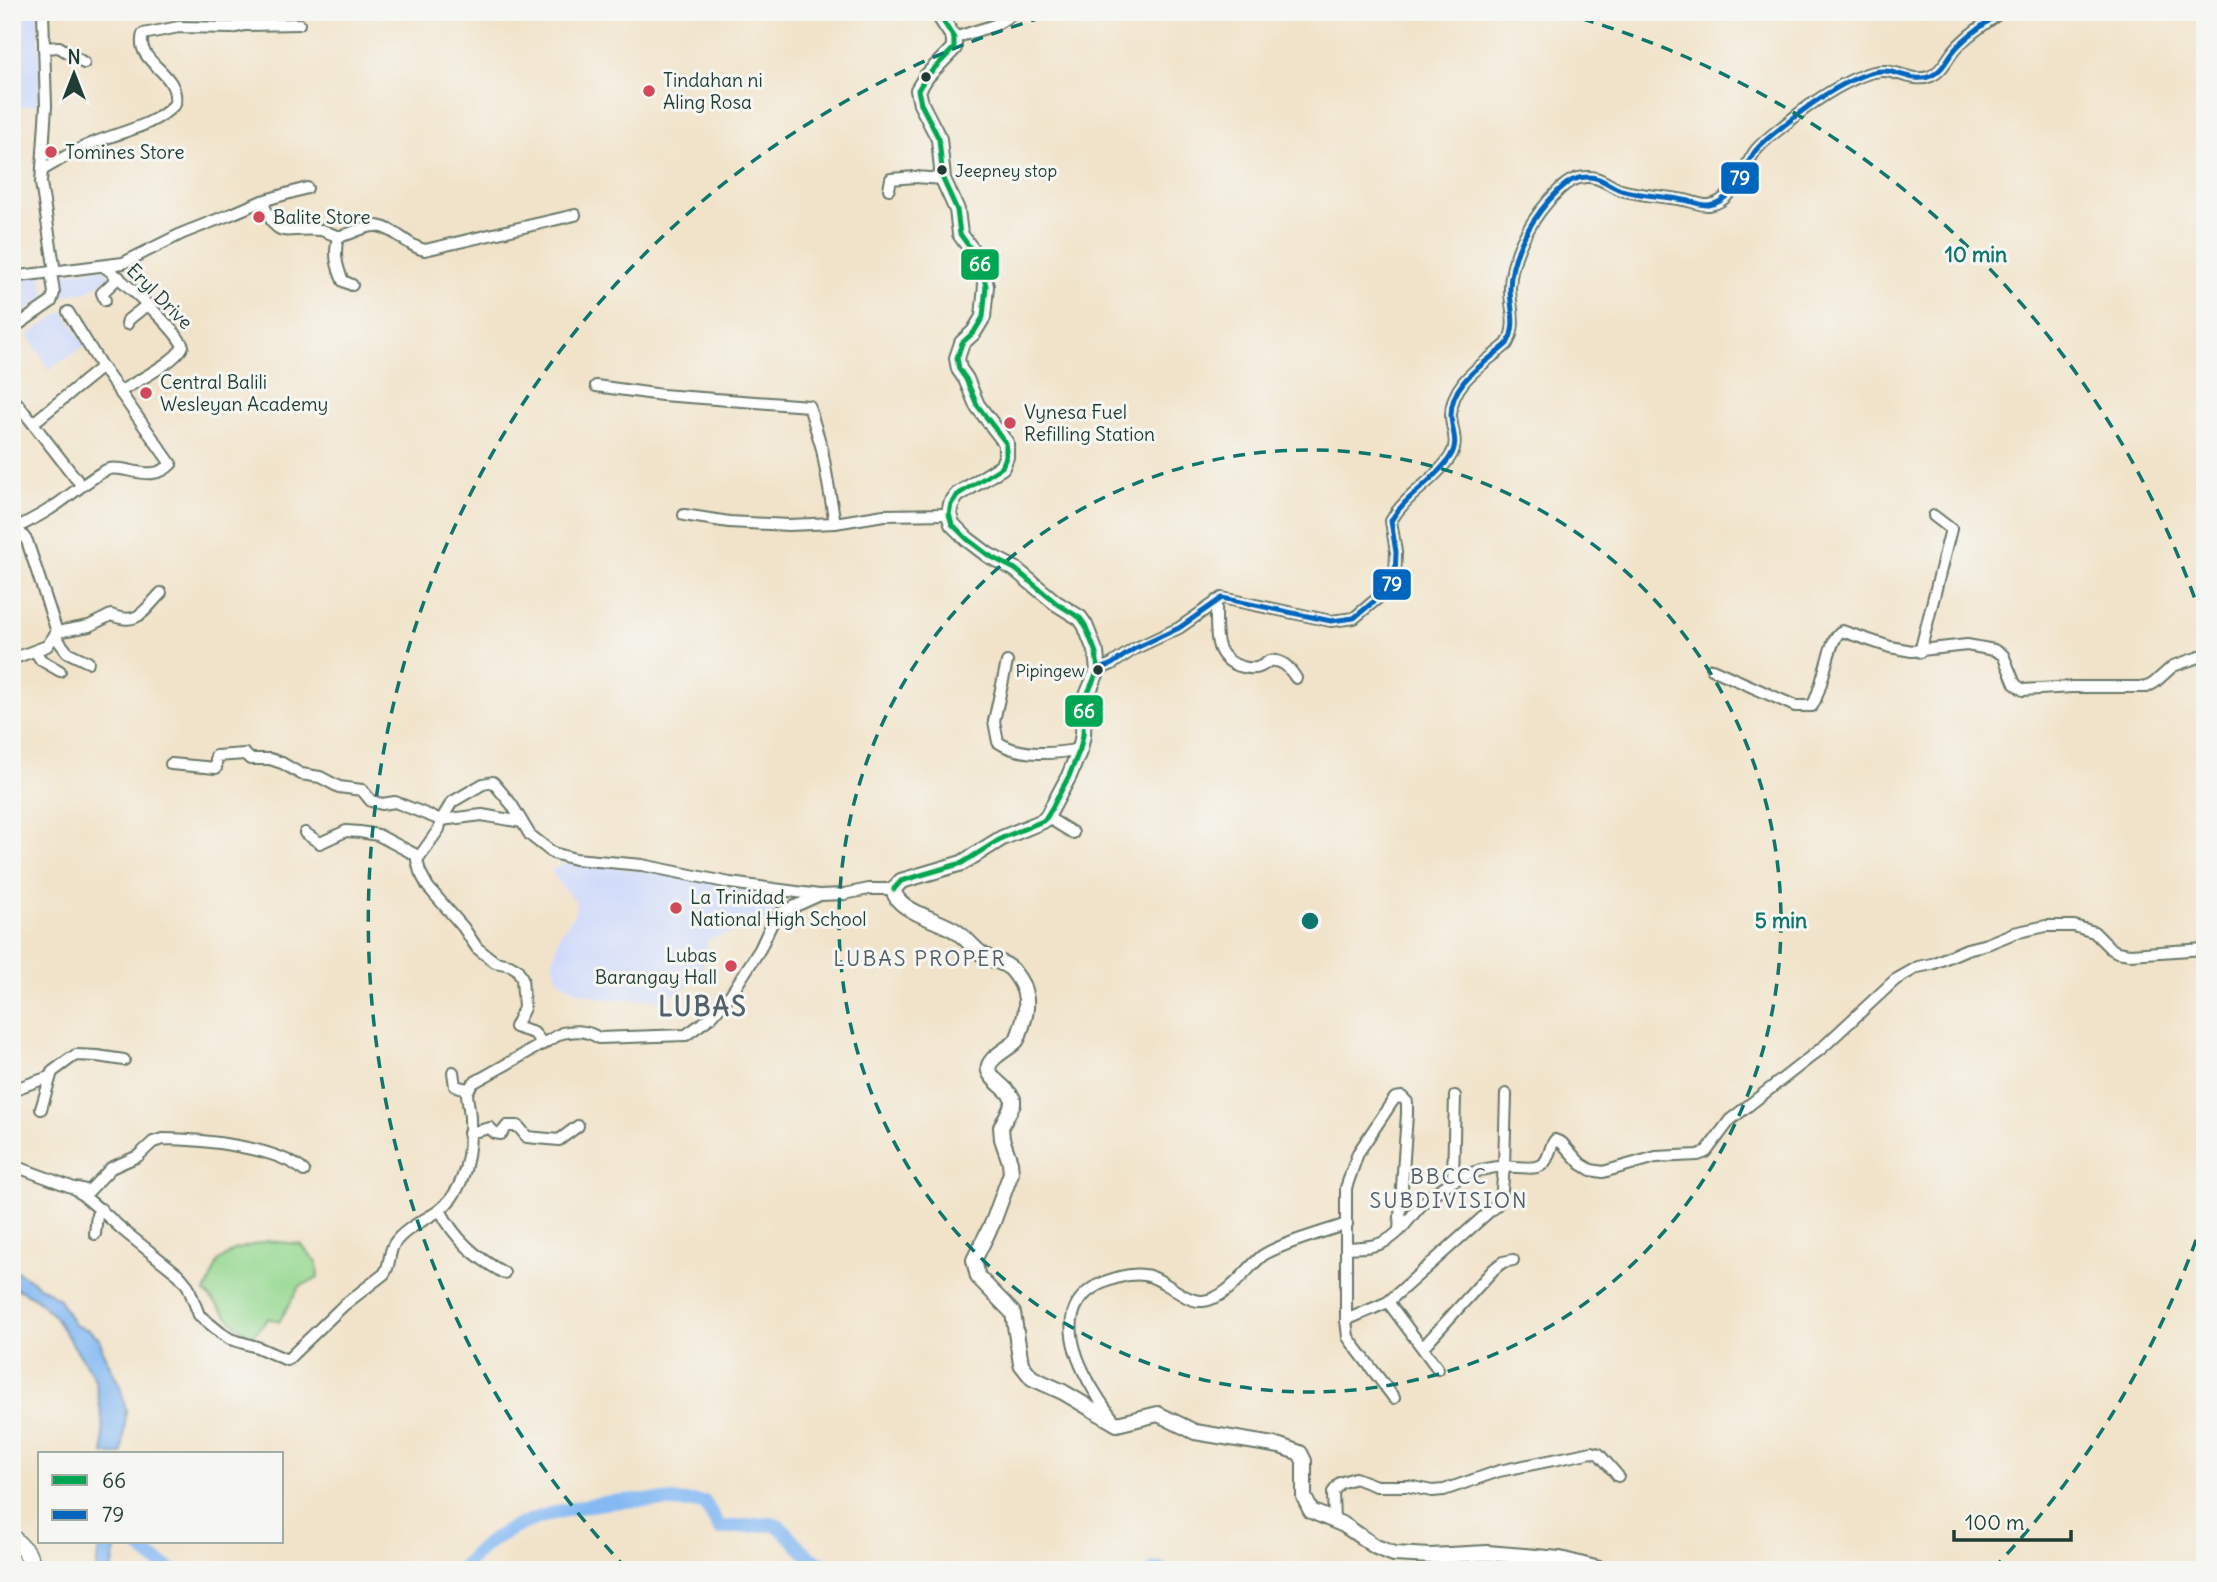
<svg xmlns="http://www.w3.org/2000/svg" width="2217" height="1582" font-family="Delius,sans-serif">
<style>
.built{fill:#cfdafa}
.green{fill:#94d890;stroke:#5a8a62;stroke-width:2}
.water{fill:#84b9f3;stroke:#527b94;stroke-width:2}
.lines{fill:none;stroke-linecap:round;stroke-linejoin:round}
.river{stroke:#84b9f3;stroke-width:14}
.minor-casing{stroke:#687768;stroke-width:14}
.major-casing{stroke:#687768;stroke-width:18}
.highway-casing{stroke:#687768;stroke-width:19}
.minor{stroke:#fff;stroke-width:10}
.major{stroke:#fff;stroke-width:14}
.highway{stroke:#fff;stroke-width:16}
.bus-1-casing{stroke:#f6f6f2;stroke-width:10}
.bus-2-casing{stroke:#f6f6f2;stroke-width:10}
.bus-1{stroke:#00a651;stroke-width:5}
.bus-2{stroke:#0065bd;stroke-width:5}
.ring{fill:none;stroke:#0f766e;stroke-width:3.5;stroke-dasharray:12 9}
.bus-dot{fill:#1f3d34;stroke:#f6f6f2;stroke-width:2.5}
.poi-dot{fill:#d1495b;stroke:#f6f6f2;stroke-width:2.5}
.labels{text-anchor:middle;stroke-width:6;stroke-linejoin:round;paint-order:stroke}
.bus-label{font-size:17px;fill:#1f3d34;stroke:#f6f6f2;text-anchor:start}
.poi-label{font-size:19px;fill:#1f3d34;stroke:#f6f6f2;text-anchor:start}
.street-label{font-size:19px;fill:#1f3d34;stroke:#f6f6f2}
.neighbourhood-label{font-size:21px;letter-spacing:2px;fill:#54616b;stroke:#f6f6f2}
.district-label{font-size:26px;font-weight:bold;letter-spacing:2px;fill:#54616b;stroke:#f6f6f2}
.centre{fill:#0f766e;stroke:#f6f6f2;stroke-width:3.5}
.ring-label{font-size:21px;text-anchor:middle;font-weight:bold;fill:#0f766e;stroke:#f6f6f2;stroke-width:6;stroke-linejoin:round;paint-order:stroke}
.line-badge{stroke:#f6f6f2;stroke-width:2.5}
.badge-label{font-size:19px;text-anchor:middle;font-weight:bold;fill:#fff}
</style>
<rect width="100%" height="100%" fill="#f6f6f2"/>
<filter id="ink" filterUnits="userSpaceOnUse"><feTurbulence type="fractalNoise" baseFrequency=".0143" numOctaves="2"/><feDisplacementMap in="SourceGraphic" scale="14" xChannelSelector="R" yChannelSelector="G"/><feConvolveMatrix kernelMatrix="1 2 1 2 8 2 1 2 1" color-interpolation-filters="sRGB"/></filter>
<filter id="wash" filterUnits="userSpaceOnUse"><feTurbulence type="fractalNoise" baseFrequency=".00686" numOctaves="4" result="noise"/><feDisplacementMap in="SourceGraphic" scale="28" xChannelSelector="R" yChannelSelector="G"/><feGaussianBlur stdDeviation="1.57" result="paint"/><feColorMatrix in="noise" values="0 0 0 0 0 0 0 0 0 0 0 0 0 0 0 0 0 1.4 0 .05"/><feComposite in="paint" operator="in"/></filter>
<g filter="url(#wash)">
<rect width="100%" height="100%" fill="#f1e3c9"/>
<!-- built -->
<g class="built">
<polygon points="12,12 38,12 42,104 12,108"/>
<polygon points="12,140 14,272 40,269 45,298 12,319"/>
<polygon points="101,267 112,277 86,292 57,297 53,275"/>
<polygon points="64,311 85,346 49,370 28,335"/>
<polygon points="570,861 665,874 784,896 767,922 708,940 701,973 687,987 665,999 605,999 576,991 558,979 553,962 560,934 573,917 577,903 563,888 551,870"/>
</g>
<!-- green -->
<polygon class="green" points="267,1241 300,1244 317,1262 318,1278 300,1286 279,1322 269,1318 251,1337 231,1320 205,1292 218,1262 234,1250"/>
<!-- water -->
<g class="water">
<polygon points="12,1268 59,1299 74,1325 89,1330 100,1339 103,1352 120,1386 126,1411 122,1454 104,1454 102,1417 95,1380 91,1372 54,1316 35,1298 12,1286"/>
<polygon points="100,1542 117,1542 112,1570 96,1570"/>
</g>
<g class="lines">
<!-- river -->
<g class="river">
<polyline points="134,1542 152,1558 171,1570"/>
<path d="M462,1570C494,1522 568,1506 622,1501C649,1498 677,1503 704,1502L720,1528L772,1524L780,1527L810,1558L833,1570"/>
<polyline points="1154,1570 1162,1570"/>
</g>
</g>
</g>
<g filter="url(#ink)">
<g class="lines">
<!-- minor casing -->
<g class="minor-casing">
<g id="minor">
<polyline points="43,12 46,106 41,183 55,272"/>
<polyline points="954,38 995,25 1016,12"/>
<polyline points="44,48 59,47 84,63"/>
<path d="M42,170C58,161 73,151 91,144C118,132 154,127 175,104C180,70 134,64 143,34L179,27L232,28L245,25L299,24"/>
<polyline points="889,189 891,179 915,177 943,179"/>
<path d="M262,201C280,244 282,226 320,230C328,231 334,237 341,236C353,234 364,225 377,226C395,228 408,247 425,250L575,215"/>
<path d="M338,237C334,253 336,265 343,281L352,285"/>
<path d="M103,266C121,278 175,328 183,346C176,362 135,382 119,392"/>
<polyline points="12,277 123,263 183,233 234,213 262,201 307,188"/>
<polyline points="105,300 102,293 119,277"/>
<polyline points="127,324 128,320 147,305"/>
<polyline points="12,329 51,302 54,293 51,272"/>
<polyline points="596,386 662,395 809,406 822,449 835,523"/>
<polyline points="17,403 77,480"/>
<polyline points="33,423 102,367"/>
<polyline points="684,515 729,522 789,525 835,523 884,515 949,514"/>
<polyline points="17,528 27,541 57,632"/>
<path d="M12,530C25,523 38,517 50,509C64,501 97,472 109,469C127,465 152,484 171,464L102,367L68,312"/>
<path d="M1216,601C1217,629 1210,659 1243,667C1255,670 1260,668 1269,661C1283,659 1289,668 1296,678"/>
<polyline points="55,636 67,652 88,662"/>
<polyline points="35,651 41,660 60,671"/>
<polyline points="1920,652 1951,529 1934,516"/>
<path d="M12,659L47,646L57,632L89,626L111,615C139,626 143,611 161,593"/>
<path d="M1007,662L994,721L998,742C1019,757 1055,754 1080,749"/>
<path d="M1712,669L1795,706H1812C1824,688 1828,637 1842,631L1890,647L1912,651L1967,645L1994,650L2003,655L2015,684L2023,690L2072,687H2147L2154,683L2173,666L2205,655"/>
<path d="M1098,670L1112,664L1134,649L1179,628L1222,598L1331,621L1354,618L1390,588L1395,578L1396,552L1391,521C1405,495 1434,482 1450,457C1460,442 1451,430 1451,415C1451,381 1485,364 1507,344C1518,325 1510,308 1510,288C1511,252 1534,214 1559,190C1567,182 1575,177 1587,177C1600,176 1609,186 1621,190C1642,196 1662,196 1684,200C1692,201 1701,206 1709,205C1734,202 1743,167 1756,150C1766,138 1780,129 1792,119C1811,103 1860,69 1885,71C1900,72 1915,83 1931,76C1941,72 1946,61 1952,53C1965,36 1984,25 2001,12"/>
<polyline points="171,764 216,768 216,756 245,754 250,759 270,759 282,763 301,774 320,777 339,787 362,790 371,801 382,804 395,802 441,820 482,815 522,822"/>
<polyline points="1047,817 1073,833"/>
<polyline points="305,833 320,843 346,831 360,832 378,835 418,856"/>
<polyline points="543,1044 534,1033 515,1027 524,1008 522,978 517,969 510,965 495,962 477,948 463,927 428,887 420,872 417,860 439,829 441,820 452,802 483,784 493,782 512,805 530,835 553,853 575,859 642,865 730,883 819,895"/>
<polyline points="453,1072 455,1086 468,1089"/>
<polyline points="12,1090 49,1077"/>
<polyline points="41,1109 52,1072 71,1058 76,1055 97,1056 124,1060"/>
<polyline points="469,1133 490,1128 495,1133 501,1134 507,1126 518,1126 527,1137 559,1140 578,1126"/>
<path d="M12,1165L74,1188L103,1212L124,1231L179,1275L188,1286L199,1315L221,1333L230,1339L257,1347L287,1360L344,1305L384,1274C391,1265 388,1254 394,1244C403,1230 424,1220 437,1212C466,1192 471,1151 470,1119C470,1110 467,1101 467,1092L473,1083L562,1033C576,1030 586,1030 599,1038L686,1035L711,1017L731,994L760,949L773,921L782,912L820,895L844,894L869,889H894"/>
<polyline points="1453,1181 1455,1096"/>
<path d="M78,1188L89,1191L111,1168L138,1156L153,1142L163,1139C200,1139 277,1147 304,1171"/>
<path d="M440,1210C455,1239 475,1257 504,1273"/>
<polyline points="95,1234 97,1215 101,1209"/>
<path d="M1347,1248C1359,1247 1373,1248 1384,1242C1398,1235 1406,1223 1415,1212C1426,1199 1439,1189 1453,1181C1472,1171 1495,1165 1516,1167C1525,1167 1536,1170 1543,1164C1550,1158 1549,1147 1555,1140L1562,1143L1581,1164L1591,1170L1603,1172L1656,1157L1698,1155L1706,1152L1730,1120L1822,1048L1895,980L1918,967L1932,964L1967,949L1987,944L2014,933L2046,926H2074L2094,932L2110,948L2117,952L2130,954L2205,949"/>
<polyline points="1388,1302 1438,1369"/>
<polyline points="1346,1320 1388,1302 1501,1201 1504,1166 1506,1094"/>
<polyline points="1423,1347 1494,1269 1503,1262 1513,1260"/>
<polyline points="1394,1398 1353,1344 1348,1337 1346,1320 1346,1188 1358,1153 1392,1102 1395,1098 1402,1097 1407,1102 1407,1114 1399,1231"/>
<path d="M1113,1419C1088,1385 1042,1314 1098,1285C1113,1278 1128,1273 1144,1275C1164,1277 1184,1303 1203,1301C1228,1298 1244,1271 1262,1256C1277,1245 1326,1231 1347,1224"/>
<polyline points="1334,1522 1333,1492 1340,1483 1355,1478 1376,1486 1408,1486 1432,1491 1444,1490 1499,1471 1592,1452 1599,1454 1618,1476"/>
</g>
</g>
<!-- major casing -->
<g class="major-casing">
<path id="major" d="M937,12L954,38V48L926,77L918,90L921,104L939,139L943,179L957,210L960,234L979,260L986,286L983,317L974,332L962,343L957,358L959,369L966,379L977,405L1006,443V457L1002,467L957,495L951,504L949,514L952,524L967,539L988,555L1015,569L1056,603L1080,618L1085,625L1096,653L1098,670L1084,702L1083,735L1080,749L1069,776L1047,817L1043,821L1002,838L962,863L901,881L894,889C894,911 941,920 957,932C968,939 974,950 985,956C994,961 1007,963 1013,971C1028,989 1029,1006 1022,1026C1020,1031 1019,1037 1016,1041C1009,1049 985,1059 989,1071C992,1081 1008,1088 1013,1099V1104L1001,1127L1002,1139L1010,1162L1011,1173L993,1222L974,1260L978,1277L1013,1313L1021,1364L1032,1378L1063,1392L1117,1424L1158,1414L1195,1432L1280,1446L1300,1453L1304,1461V1497L1311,1511L1344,1525L1376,1547L1394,1554L1431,1556L1487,1553L1560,1559L1603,1570"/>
</g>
<!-- highway casing -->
<g class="highway-casing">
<polyline id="highway" points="12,1537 27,1553 36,1570"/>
</g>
<!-- minor -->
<use href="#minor" class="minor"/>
<!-- major -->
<use href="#major" class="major"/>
<!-- highway -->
<use href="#highway" class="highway"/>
<!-- bus-1 casing -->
<g class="bus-1-casing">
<polyline id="bus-1" points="894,889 901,881 962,863 1002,838 1043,821 1047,817 1069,776 1080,749 1083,735 1084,702 1098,670 1096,653 1085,625 1080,618 1056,603 1015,569 988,555 967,539 952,524 949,514 951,504 957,495 1002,467 1006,457 1006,443 977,405 966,379 959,369 957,358 962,343 974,332 983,317 986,286 979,260 960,234 957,210 943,179 939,139 921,104 918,90 926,77 954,48 954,38 937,12"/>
</g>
<!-- bus-2 casing -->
<g class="bus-2-casing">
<path id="bus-2" d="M1098,670L1112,664L1134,649L1179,628L1222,598L1331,621L1354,618L1390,588L1395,578L1396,552L1391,521C1405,495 1434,482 1450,457C1460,442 1451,430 1451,415C1451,381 1485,364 1507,344C1518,325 1510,308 1510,288C1511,252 1534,214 1559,190C1567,182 1575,177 1587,177C1600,176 1609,186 1621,190C1642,196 1662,196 1684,200C1692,201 1701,206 1709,205C1734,202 1743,167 1756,150C1766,138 1780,129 1792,119C1811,103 1860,69 1885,71C1900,72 1915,83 1931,76C1941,72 1946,61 1952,53C1965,36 1984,25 2001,12"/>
</g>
<!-- bus-1 -->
<use href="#bus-1" class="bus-1"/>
<!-- bus-2 -->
<use href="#bus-2" class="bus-2"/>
</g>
</g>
<!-- distance rings -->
<g class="ring">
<circle cx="1310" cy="921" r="471"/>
<path d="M2203 1220A942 942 0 0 1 1993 1569M627 1569A942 942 0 0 1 1058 13M1562 13A942 942 0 0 1 2203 622"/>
</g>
<!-- markers -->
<g class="bus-dot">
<circle cx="926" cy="77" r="6"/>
<circle cx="942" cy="170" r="6"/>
<circle cx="1098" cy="670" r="6"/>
</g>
<g class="poi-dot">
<circle cx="649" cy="91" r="7"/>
<circle cx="51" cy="152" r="7"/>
<circle cx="259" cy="217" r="7"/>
<circle cx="146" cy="393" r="7"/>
<circle cx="1010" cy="423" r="7"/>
<circle cx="676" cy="908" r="7"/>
<circle cx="731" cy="966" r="7"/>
</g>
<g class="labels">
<!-- bus labels -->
<g class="bus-label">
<text x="955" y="177">Jeepney stop</text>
<text x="1085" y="677" text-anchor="end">Pipingew</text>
</g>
<!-- poi labels -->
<g class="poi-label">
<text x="663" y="87">Tindahan ni<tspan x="663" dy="22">Aling Rosa</tspan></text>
<text x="65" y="159">Tomines Store</text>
<text x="273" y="224">Balite Store</text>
<text x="160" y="389">Central Balili<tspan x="160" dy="22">Wesleyan Academy</tspan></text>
<text x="1024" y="419">Vynesa Fuel<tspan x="1024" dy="22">Refilling Station</tspan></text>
<text x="690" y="904">La Trinidad<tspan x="690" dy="22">National High School</tspan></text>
<text x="717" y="962" text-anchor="end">Lubas<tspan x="717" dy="22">Barangay Hall</tspan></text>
</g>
<!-- street labels -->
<g class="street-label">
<text transform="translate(160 296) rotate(45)" y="7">Eryl Drive</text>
</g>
<!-- neighbourhood labels -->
<g class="neighbourhood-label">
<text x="920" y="966">LUBAS PROPER</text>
<text x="1449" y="1184">BBCCC<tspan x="1449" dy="24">SUBDIVISION</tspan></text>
</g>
<!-- district labels -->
<g class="district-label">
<text x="703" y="1016">LUBAS</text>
</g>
</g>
<circle cx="1310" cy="921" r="10" class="centre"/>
<g class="ring-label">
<text x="1976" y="262">10 min</text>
<text x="1781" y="928">5 min</text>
</g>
<g class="line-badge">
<rect x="1720" y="161" width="40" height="34" rx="7" fill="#0065bd"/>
<rect x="960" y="248" width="40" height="33" rx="7" fill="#00a651"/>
<rect x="1372" y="568" width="40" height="33" rx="7" fill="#0065bd"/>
<rect x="1064" y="694" width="40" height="34" rx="7" fill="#00a651"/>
</g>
<g class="badge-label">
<text x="1740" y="185">79</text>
<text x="980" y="271">66</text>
<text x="1392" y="591">79</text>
<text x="1084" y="718">66</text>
</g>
<!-- margin -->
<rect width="2217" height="1582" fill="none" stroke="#f6f6f2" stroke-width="42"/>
<!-- legend -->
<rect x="38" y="1452" width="245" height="91" fill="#f6f6f2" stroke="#a0aca6" stroke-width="2"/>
<rect x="52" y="1475" width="35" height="10" fill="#00a651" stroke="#a0aca6" stroke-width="2"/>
<text x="102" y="1488" font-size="21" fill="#1f3d34">66</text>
<rect x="52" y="1510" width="35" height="10" fill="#0065bd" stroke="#a0aca6" stroke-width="2"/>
<text x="102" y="1522" font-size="21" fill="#1f3d34">79</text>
<!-- north arrow -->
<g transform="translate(74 74)" stroke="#f6f6f2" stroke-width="5" paint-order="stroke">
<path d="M0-5L12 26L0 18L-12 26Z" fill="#1f3d34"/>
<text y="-10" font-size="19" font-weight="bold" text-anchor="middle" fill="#1f3d34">N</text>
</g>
<!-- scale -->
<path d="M1954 1530v10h117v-10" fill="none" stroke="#1f3d34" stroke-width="3.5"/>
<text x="1965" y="1530" font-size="21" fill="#1f3d34" stroke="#f6f6f2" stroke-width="5" paint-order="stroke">100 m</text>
</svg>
